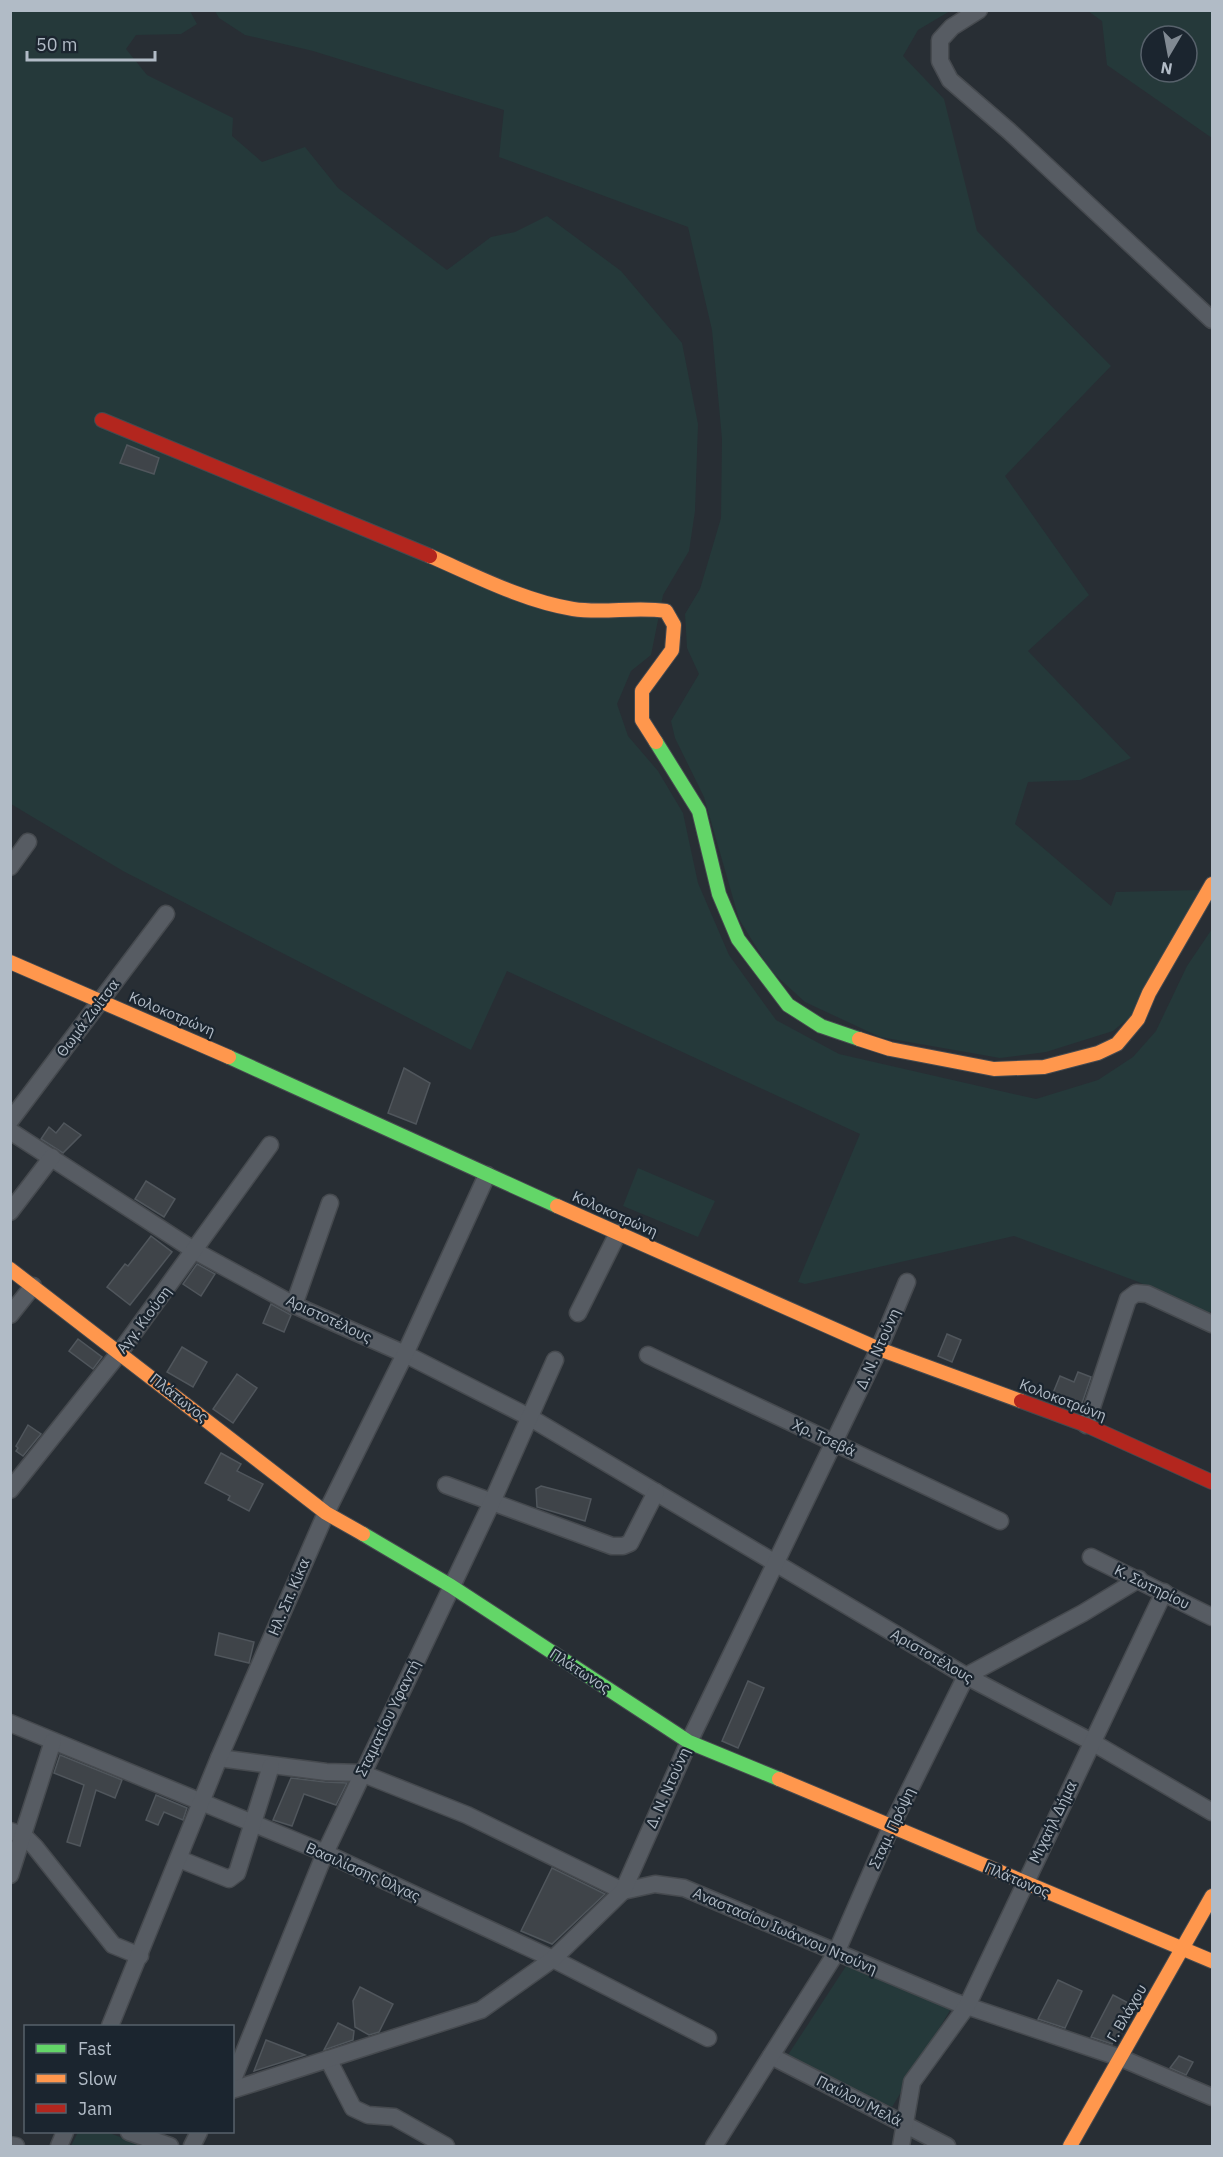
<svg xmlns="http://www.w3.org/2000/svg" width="1223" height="2157" font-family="'IBM Plex Sans',sans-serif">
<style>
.green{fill:#25393a;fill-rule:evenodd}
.building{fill:#3f4449;stroke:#50565c;stroke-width:1.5}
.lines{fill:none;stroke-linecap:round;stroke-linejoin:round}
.street-casing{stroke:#464a4f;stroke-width:19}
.fast-casing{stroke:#464a4f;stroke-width:16}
.slow-casing{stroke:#464a4f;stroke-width:16}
.jam-casing{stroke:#464a4f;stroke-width:16}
.street{stroke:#575c63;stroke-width:16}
.fast{stroke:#63d668;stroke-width:14}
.slow{stroke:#ff974d;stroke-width:14}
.jam{stroke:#b3261e;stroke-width:14}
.labels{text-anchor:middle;stroke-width:4.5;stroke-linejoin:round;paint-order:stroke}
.street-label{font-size:15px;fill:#b1bbc6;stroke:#1b252f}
</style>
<rect width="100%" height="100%" fill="#282e34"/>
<!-- green -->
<g class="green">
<polygon points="10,11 190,11 197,24 181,34 136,35 126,49 147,75 233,118 232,136 262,162 305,147 338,188 447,270 491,237 515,232 547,216 621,271 682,343 698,424 695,511 689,551 663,595 651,655 631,671 617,704 628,736 658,771 683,813 698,883 729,955 776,1020 839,1054 1036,1099 1098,1080 1133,1057 1156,1031 1187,966 1212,929 1212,1309 1209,1314 1136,1281 1014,1236 805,1284 798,1282 860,1134 507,971 471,1050 123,871 11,804"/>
<polygon points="215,11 950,11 918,30 903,56 944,99 977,231 1111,366 1005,476 1089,595 1028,651 1131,758 1080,780 1028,782 1015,824 1111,906 1116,892 1200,890 1130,1017 1113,1031 1046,1052 1000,1058 880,1037 805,1002 771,971 739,919 704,797 675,738 671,721 699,674 687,648 685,614 700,589 721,518 722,439 712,330 688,227 499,157 504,110 313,51 245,35 219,18"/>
<path d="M1088,11H1212V138L1107,65L1102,21ZM1151,36H1187V72H1151Z"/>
<polygon points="638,1168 715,1201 698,1237 623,1206"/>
<polygon points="850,1960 955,2002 892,2107 786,2058"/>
<polygon points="78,2132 107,2132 143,2146 71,2146"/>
</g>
<!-- building -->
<g class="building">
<polygon points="127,445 159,458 154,474 120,463"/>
<polygon points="404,1068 430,1083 416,1124 388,1113"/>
<polygon points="64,1123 81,1135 63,1153 41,1139 49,1127 56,1133"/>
<polygon points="146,1181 175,1199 164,1217 135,1199"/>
<polygon points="151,1236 172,1252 130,1305 107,1287 125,1264 128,1266"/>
<polygon points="197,1264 215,1274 201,1296 183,1284"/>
<polygon points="271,1304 291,1315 284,1332 263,1323"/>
<polygon points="947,1334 961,1340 952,1362 938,1356"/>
<polygon points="78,1339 102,1357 93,1369 69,1351"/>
<polygon points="182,1347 207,1362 193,1387 167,1372"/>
<polygon points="1078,1372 1091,1377 1080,1409 1051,1398 1060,1376 1074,1382"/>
<polygon points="237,1374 257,1388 233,1423 213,1409"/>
<polygon points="28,1425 41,1434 23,1456 16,1451 18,1448 16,1446"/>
<polygon points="221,1453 241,1464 237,1471 263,1484 249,1511 228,1500 230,1496 205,1483"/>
<polygon points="541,1486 591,1499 585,1521 537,1507 536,1489"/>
<polygon points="219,1633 254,1642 249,1663 215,1655"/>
<polygon points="748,1681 764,1688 738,1748 722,1741"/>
<polygon points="60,1755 122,1780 115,1798 96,1790 80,1846 67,1842 84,1785 54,1773"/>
<polygon points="291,1778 325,1782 347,1783 336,1805 304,1794 292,1826 273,1820"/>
<polygon points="156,1795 187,1808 183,1820 164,1812 158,1825 146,1820"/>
<polygon points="552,1868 605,1894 552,1944 521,1931"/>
<polygon points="1058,1980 1082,1991 1065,2028 1038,2019"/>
<polygon points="360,1987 393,2004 379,2032 369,2035 355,2027 353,2001"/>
<polygon points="1113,1995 1134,2006 1112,2044 1091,2037"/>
<polygon points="338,2023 354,2031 353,2040 324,2050"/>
<polygon points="266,2040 305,2055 254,2071"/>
<polygon points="1179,2056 1193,2062 1186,2075 1170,2068"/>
</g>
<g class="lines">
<!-- street casing -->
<g class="street-casing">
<g id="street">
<polyline points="979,10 952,27 940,40 940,61 950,80 1009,131 1212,320"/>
<polyline points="10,867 28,842"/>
<polyline points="10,1121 166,914"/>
<polyline points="10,1131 195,1251 294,1305 405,1354 529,1417 966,1676 1092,1742 1212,1812"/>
<polyline points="10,1212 52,1157"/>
<polyline points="294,1305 330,1203"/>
<polyline points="578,1313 618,1233"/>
<polyline points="10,1315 33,1286"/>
<polyline points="648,1355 1000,1521"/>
<polyline points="1086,1425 1128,1299 1136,1293 1147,1294 1212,1324"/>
<polyline points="446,1485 612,1546 623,1546 630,1543 656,1492"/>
<polyline points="10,1490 120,1352 270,1145"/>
<polyline points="1091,1557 1212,1617"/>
<polyline points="10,1723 325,1853 553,1959 708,2038"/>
<polyline points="219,1758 326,1772 361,1773 467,1815 623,1891 655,1884 684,1888 955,2002 1121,2058 1212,2097"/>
<polyline points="10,1831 23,1835 35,1847 113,1945 140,1956"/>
<polyline points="179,1859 229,1879 237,1873 271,1766"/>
<polyline points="10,1875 53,1741"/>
<polyline points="110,2026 219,1758 326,1513 405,1354 487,1175"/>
<polyline points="771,2056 947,2146"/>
<polyline points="328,2059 353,2108 368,2115 394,2117 446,2146"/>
<polyline points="232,2082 325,1853 492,1502 555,1360"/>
<polyline points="232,2090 481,2010 553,1959 623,1891 689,1742 879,1349 907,1282"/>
<polyline points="129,2132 170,2146"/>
<polyline points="10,2145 16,2146"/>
<polyline points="59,2146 65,2132"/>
<polyline points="192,2146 199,2132"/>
<polyline points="714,2146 836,1953 891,1827 966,1676 1083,1613 1139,1579"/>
<polyline points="901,2146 912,2082 967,2006 1164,1592"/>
</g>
</g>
<!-- fast casing -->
<g class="fast-casing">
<g id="fast">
<polyline points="656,742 699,811 719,894 738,939 788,1005 821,1026 859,1039"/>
<polyline points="229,1057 557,1206"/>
<polyline points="363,1534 451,1586 689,1742 779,1779"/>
</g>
</g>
<!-- slow casing -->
<g class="slow-casing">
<g id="slow">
<path d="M430,556C476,576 524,601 573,609C604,614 635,606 666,611L674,625L672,650L642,691V720L656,742"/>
<polyline points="10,962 229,1057"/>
<polyline points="859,1039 890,1049 994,1069 1044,1067 1098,1053 1117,1044 1138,1019 1149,993 1212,884"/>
<polyline points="557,1206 879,1349 1021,1401"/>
<polyline points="10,1269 326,1513 363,1534"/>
<polyline points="779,1779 1212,1961"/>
<polyline points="1070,2146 1212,1896"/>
</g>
</g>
<!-- jam casing -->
<g class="jam-casing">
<g id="jam">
<polyline points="102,420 430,556"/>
<polyline points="1021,1401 1086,1425 1212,1482"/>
</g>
</g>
<!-- street -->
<use href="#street" class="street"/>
<!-- fast -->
<use href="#fast" class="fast"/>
<!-- slow -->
<use href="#slow" class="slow"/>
<!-- jam -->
<use href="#jam" class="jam"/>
</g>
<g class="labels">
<!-- street labels -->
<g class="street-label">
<text transform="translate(172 1014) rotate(23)" y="5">Κολοκοτρώνη</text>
<text transform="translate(88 1018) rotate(-53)" y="5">Θωμά Ζωίτσα</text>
<text transform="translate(615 1214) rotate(24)" y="5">Κολοκοτρώνη</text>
<text transform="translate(329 1319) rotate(25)" y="5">Αριστοτέλους</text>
<text transform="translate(144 1320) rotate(-53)" y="5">Αγγ. Κιούση</text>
<text transform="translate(878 1349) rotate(-66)" y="5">Δ. Ν. Ντούνη</text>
<text transform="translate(179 1398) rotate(38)" y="5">Πλάτωνος</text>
<text transform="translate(1063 1400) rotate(21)" y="5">Κολοκοτρώνη</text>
<text transform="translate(824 1438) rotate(25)" y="5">Χρ. Τσεβά</text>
<text transform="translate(1152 1587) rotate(26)" y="5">Κ. Σωτηρίου</text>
<text transform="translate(289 1597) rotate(-67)" y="5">Ηλ. Σπ. Κίκα</text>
<text transform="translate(932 1656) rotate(30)" y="5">Αριστοτέλους</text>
<text transform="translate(580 1671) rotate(33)" y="5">Πλάτωνος</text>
<text transform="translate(388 1718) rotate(-64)" y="5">Σταματίου Υφαντή</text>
<text transform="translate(668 1788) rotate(-66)" y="5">Δ. Ν. Ντούνη</text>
<text transform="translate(1053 1822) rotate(-64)" y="5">Μιχαήλ Δήμα</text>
<text transform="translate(892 1828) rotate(-65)" y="5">Σταμ. Πρόψη</text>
<text transform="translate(363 1872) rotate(24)" y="5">Βασιλίσσης Όλγας</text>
<text transform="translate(1017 1880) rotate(23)" y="5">Πλάτωνος</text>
<text transform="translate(785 1931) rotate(23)" y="5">Αναστασίου Ιωάννου Ντούνη</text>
<text transform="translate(1127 2013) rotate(-60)" y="5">Γ. Βλάχου</text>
<text transform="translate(859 2101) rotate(27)" y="5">Παύλου Μελά</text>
</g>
</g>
<!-- border -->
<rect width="1223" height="2157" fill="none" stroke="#b1bbc6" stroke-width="24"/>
<!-- legend -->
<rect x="24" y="2025" width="210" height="108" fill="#1b252f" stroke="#57616b" stroke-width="1.5"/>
<rect x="36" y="2044" width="30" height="9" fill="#63d668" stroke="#57616b" stroke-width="1.5"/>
<text x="78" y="2055" font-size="18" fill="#b1bbc6">Fast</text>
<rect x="36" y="2074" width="30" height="9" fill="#ff974d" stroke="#57616b" stroke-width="1.5"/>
<text x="78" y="2085" font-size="18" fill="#b1bbc6">Slow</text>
<rect x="36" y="2104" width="30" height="9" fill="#b3261e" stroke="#57616b" stroke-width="1.5"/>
<text x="78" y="2115" font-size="18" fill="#b1bbc6">Jam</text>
<!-- north arrow -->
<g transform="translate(1169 54) rotate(190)"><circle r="28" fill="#1b252f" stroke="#57616b" stroke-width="1.5"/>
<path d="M0-4.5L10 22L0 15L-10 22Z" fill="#818a93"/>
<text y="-9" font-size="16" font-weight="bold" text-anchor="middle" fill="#b1bbc6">N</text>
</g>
<!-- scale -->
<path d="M27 51v9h128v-9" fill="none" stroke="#b1bbc6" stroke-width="3"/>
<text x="36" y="51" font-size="18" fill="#b1bbc6" stroke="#1b252f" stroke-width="4.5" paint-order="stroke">50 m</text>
</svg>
